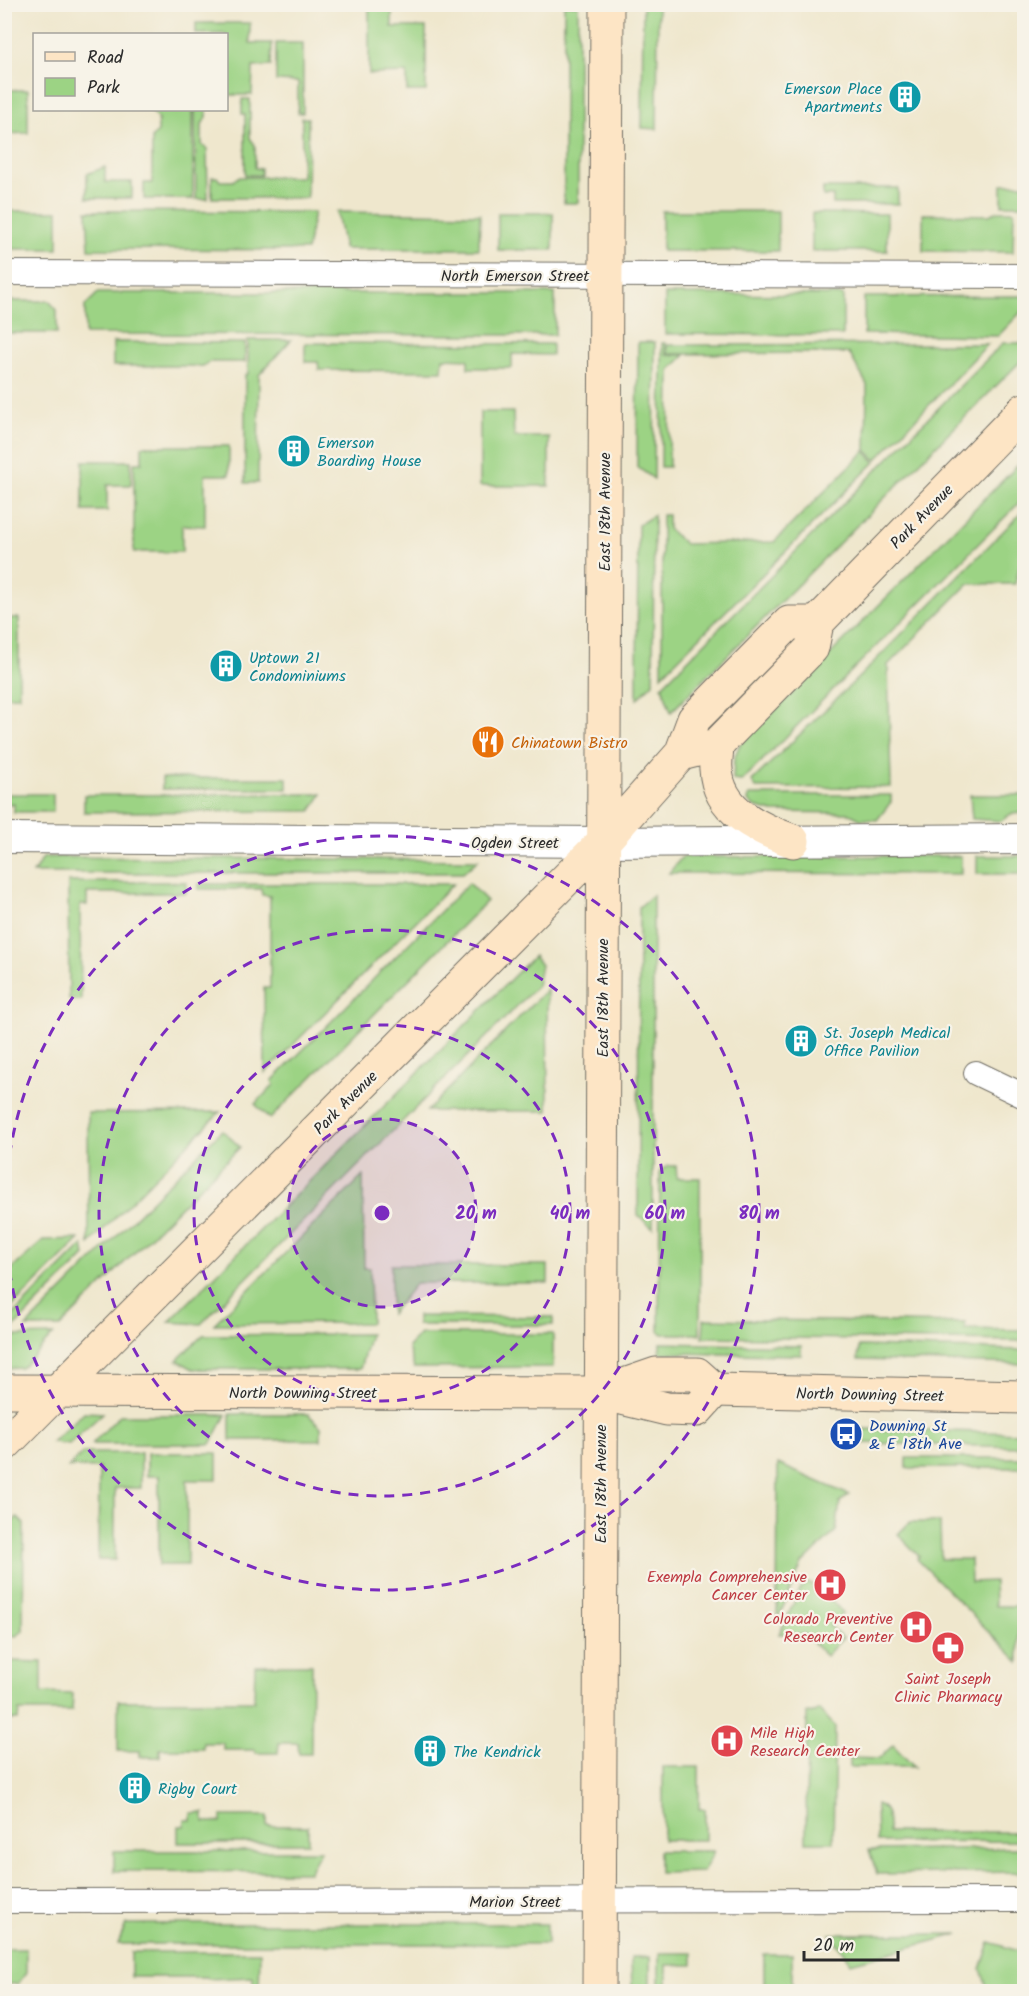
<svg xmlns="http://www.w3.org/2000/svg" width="1029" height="1996" font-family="Kalam,sans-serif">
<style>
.green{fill:#9cd384;stroke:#647f58;stroke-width:1.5}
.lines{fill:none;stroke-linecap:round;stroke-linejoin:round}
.minor-casing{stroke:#706d64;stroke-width:26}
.tertiary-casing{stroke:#706d64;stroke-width:32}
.secondary-casing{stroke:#706d64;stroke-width:35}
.minor{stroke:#fff;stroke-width:24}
.tertiary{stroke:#fff;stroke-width:30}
.secondary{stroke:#fde5c5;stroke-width:33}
.ring{fill:none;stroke:#7b2cbf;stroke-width:3;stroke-dasharray:10 8}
.labels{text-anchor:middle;stroke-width:4.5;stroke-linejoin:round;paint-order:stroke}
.culture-label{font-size:16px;fill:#0d838f;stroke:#f7f3e8;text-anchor:start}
.street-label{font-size:16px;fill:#2b2b2b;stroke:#f7f3e8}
.food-label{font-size:16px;fill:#c56008;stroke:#f7f3e8;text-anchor:start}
.transit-label{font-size:16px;fill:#164399;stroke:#f7f3e8;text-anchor:start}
.health-label{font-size:16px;fill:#be3a42;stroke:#f7f3e8;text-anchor:end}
.centre{fill:#7b2cbf;stroke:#f7f3e8;stroke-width:3}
.ring-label{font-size:18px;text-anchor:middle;font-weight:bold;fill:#7b2cbf;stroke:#f7f3e8;stroke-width:4.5;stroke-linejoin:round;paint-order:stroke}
</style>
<rect width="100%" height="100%" fill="#f7f3e8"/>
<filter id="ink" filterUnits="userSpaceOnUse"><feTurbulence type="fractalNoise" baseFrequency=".0167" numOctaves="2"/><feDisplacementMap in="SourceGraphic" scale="12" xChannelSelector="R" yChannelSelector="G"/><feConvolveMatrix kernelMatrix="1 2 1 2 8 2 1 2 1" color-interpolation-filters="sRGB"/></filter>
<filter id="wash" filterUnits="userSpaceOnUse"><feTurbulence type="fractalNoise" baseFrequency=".008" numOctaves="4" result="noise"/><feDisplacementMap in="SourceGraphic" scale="24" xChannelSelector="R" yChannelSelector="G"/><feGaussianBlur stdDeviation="1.35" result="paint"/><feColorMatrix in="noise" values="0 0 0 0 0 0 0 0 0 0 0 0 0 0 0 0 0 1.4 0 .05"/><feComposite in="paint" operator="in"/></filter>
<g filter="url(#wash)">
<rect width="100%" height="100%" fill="#efe7cd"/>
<!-- green -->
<g class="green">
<rect x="564" y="5" width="14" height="198"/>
<polygon points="643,5 658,5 657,129 642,128"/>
<polygon points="369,8 392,8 392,27 426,27 426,91 407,91 407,73 369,74"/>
<polygon points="196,23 250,23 250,43 272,43 271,66 253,67 252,95 227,95 226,34 196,34"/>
<polygon points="276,43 303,43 303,113 298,113 298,82 276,81"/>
<polygon points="5,90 28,90 28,133 5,134"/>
<polygon points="242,99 250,99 250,138 255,145 255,168 261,169 261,175 245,175 245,114 242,114"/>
<polygon points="152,110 193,110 193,199 144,199 144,183 152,183 152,137 158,132 158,119 152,112"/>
<polygon points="195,110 207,110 207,117 202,124 202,145 207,149 208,199 196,199"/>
<polygon points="302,118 308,118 307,198 212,198 212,177 217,177 220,181 233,181 238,177 302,177"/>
<polygon points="105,167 105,182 132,182 132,198 87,198 87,174"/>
<rect x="1002" y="184" width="22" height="21"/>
<polygon points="823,188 898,188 898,204 833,204 833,196 823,196"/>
<rect x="5" y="211" width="53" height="38"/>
<polygon points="87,211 314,212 307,250 89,249"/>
<rect x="662" y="211" width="116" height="40"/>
<polygon points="999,211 1014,211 1013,252 923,251 923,214 989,215"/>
<polygon points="337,212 480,214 479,249 344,249"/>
<rect x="498" y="213" width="55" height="37"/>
<polygon points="812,213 887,214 887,251 812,251"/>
<polygon points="98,293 555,293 555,335 85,334 85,306"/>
<polygon points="665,294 843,295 843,335 665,334"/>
<polygon points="1024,296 1024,309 998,336 864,334 864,297"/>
<polygon points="5,301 49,301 57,310 57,333 5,333"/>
<polygon points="248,340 291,340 259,375 258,483 245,483 245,375 248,374"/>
<polygon points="113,342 245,343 245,362 209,362 203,366 113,366"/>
<polygon points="638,342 655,342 654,479 637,467"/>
<polygon points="305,343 552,344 552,355 512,354 512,368 468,368 468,359 443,358 442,371 319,370 318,362 305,362"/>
<polygon points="662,343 665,343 666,355 685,355 670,370 669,467 661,467"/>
<polygon points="1003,343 1024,343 1024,358 671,712 662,686"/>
<polygon points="988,344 876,460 866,450 867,385 849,353 667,354 667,345"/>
<polygon points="480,412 513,412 514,437 549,437 549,486 480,486"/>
<polygon points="142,446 229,446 229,475 205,475 205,526 182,525 182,552 134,552 134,463 142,463"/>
<polygon points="865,451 875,462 662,675 662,515 668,515 668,529 685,544 774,542"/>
<polygon points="1024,459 1024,498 742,781 733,780 734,759 739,746"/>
<polygon points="83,461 131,461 131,485 107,485 107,511 83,511"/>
<polygon points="1024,510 1024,560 1021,561 1015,584 968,584 888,665 891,787 756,788 752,781 862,674"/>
<polygon points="654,515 653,683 637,699 638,525"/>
<polygon points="4,618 19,618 19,696 5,696"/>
<rect x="162" y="778" width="125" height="11"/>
<polygon points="4,794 53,794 53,812 14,812 14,804 5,804"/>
<polygon points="322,794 311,811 84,812 84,795"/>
<polygon points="749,795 891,795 891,802 877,820 860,819 848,813 773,812 754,807 748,801"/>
<polygon points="970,795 1024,795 1024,813 1011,814 1001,821 972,819"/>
<polygon points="961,856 961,874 669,873 682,857"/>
<rect x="977" y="856" width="47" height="18"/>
<polygon points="44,857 478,860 463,873 33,873"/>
<polygon points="68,882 186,882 186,893 87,893 87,905 80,905 81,1000 69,1000"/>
<polygon points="469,883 487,901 270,1119 255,1104 274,1085 272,1081"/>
<polygon points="198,884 453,884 265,1073 264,988 270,988 270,896 262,895 261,889 198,889"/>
<polygon points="653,895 653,1228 638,1216 639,907"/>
<polygon points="534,956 541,965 537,986 201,1324 169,1322"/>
<polygon points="547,989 548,1111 427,1111"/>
<polygon points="220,1112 89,1244 88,1113"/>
<polygon points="222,1130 240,1147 60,1327 26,1327"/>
<polygon points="668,1166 676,1166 677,1178 700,1178 700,1334 663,1334 659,1331 660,1171"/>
<polygon points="363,1176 364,1268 370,1268 371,1323 214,1324"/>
<polygon points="79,1239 79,1240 5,1314 5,1275 44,1240"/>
<polygon points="83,1245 85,1256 5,1336 5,1323"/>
<polygon points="391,1265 548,1265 548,1283 416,1283 391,1314"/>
<polygon points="417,1316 553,1317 553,1325 417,1325"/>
<polygon points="704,1319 965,1323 965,1329 1024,1330 1024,1341 703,1337"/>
<polygon points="370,1334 360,1369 193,1369 177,1360 203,1335"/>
<polygon points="420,1334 553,1334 553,1367 414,1368 408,1347"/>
<polygon points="53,1335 25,1365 21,1368 5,1369 5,1347 16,1336"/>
<polygon points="660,1343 801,1346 801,1355 660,1353"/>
<polygon points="859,1346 1024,1350 1024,1364 858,1360"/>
<polygon points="84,1412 103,1413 69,1444 52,1442"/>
<polygon points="230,1414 308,1414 321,1427 321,1440 230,1440"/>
<polygon points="120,1415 226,1415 211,1444 92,1444"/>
<polygon points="862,1429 1024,1433 1024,1447 862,1443"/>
<polygon points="83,1453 141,1453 141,1488 115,1488 115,1560 98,1560 99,1468 68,1467"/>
<polygon points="147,1453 217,1453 217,1480 187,1480 187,1565 159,1565 159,1476 147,1476"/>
<rect x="906" y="1458" width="118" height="10"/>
<polygon points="778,1464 849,1495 840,1502 836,1531 802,1564 777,1621"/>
<polygon points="17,1517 24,1524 23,1631 16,1636 5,1636 5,1530"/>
<polygon points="910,1522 940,1522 941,1559 970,1559 971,1582 994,1581 995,1606 1018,1606 1019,1662 917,1559 919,1556 898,1534"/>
<polygon points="804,1582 819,1587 843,1613 830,1626 843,1638 826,1656 805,1634 779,1634"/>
<polygon points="9,1661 42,1662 42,1693 73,1694 72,1711 19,1711 18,1720 8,1720"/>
<polygon points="255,1665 312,1665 311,1754 299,1754 298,1743 279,1743 278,1753 255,1753 255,1750 223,1750 223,1743 203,1743 203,1749 160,1749 160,1757 140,1757 140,1751 118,1751 118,1701 254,1701"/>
<polygon points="819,1710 835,1726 833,1842 806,1842 807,1713 815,1713"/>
<polygon points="893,1745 914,1767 850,1767 850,1758 879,1759"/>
<polygon points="663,1767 699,1767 699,1809 705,1809 705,1840 663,1840"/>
<path d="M876,1804C891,1809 887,1820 888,1832H1023L1024,1830V1841L877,1842Z"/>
<polygon points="191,1813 204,1813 204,1822 221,1822 221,1816 267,1816 267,1826 308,1826 308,1843 178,1843 178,1826 184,1826 185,1820 191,1820"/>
<polygon points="1024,1848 1024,1872 877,1874 869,1850"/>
<polygon points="114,1851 321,1851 309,1872 114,1871"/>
<polygon points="659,1851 714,1851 703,1872 659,1873"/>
<polygon points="126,1924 547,1924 547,1944 118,1944"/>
<polygon points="830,1934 959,1934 851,1963"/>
<polygon points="990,1942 1024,1953 1024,1991 988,1991 981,1969"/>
<polygon points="5,1949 26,1949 26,1973 18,1984 5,1984"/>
<polygon points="131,1952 260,1952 259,1991 253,1991 253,1977 208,1979 207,1977 131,1977"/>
<polygon points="659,1953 693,1953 693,1965 667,1965 667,1991 659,1991"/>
<polygon points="764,1954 792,1954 792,1990 789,1991 764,1991"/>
<polygon points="631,1957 650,1957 650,1991 632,1991"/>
</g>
</g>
<g filter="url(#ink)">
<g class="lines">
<!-- minor casing -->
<g class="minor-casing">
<g id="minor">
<polyline points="4,273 1024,276"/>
<polyline points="976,1073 1024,1096"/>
<polyline points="4,1901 1024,1900"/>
</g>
</g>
<!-- tertiary casing -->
<g class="tertiary-casing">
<polyline id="tertiary" points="4,838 603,842 1024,839"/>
</g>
<!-- secondary casing -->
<g class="secondary-casing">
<g id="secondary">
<path d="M717,745C717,753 715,761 716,769C718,811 759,829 793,841"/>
<polyline points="681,754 717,745 812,648 817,623 1024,410"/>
<polyline points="4,1391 601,1393 667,1409 697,1410 715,1390"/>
<polyline points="601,1393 656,1374 697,1374 715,1390 1024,1397"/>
<polyline points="4,1445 603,842 681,754 694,719 789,623 817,623"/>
<polyline points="599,1992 607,4"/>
</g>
</g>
<!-- minor -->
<use href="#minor" class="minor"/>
<!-- tertiary -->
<use href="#tertiary" class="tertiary"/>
<!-- secondary -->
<use href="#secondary" class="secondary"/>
</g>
</g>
<!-- distance rings -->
<circle cx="382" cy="1213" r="94" fill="#7b2cbf" fill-opacity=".12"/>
<g class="ring">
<circle cx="382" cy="1213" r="94"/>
<circle cx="382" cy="1213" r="188"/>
<circle cx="382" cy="1213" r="283"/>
<circle cx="382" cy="1213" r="377"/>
</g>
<!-- icons -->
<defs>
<g id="building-disc" transform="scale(1.725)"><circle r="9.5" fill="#0f9aa8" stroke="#f7f3e8"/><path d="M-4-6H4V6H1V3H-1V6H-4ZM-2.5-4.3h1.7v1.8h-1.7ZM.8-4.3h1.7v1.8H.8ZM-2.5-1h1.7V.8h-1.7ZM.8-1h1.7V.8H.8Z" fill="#fff"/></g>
<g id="restaurant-disc" transform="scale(1.725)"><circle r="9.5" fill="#e8710a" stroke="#f7f3e8"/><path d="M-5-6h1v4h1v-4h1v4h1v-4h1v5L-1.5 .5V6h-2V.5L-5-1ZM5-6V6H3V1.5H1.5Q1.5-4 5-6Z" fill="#fff"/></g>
<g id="bus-disc" transform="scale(1.725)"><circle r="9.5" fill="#1a4fb4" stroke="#f7f3e8"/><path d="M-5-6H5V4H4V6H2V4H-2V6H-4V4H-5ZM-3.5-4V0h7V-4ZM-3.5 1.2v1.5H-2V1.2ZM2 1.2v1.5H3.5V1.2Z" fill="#fff"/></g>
<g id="hospital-disc" transform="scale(1.725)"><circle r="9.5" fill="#e0444e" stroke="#f7f3e8"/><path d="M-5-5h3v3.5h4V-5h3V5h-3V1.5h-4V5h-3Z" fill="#fff"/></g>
<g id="pharmacy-disc" transform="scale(1.725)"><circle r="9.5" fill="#e0444e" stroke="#f7f3e8"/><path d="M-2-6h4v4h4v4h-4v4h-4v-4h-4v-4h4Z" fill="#fff"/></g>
</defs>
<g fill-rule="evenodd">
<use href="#building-disc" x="905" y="97"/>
<use href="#building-disc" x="294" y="451"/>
<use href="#building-disc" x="226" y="666"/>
<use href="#restaurant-disc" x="488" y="742"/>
<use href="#building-disc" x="801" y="1041"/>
<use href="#bus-disc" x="846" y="1434"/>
<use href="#hospital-disc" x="830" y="1585"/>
<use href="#hospital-disc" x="916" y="1627"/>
<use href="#pharmacy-disc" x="948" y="1648"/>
<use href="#hospital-disc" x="727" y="1741"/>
<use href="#building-disc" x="430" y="1751"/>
<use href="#building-disc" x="135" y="1788"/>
</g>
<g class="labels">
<!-- culture labels -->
<g class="culture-label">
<text x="882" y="94" text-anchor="end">Emerson Place<tspan x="882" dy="18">Apartments</tspan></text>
<text x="317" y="448">Emerson<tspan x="317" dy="18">Boarding House</tspan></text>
<text x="249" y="663">Uptown 21<tspan x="249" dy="18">Condominiums</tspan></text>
<text x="824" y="1038">St. Joseph Medical<tspan x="824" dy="18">Office Pavilion</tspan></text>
<text x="453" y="1757">The Kendrick</text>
<text x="158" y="1794">Rigby Court</text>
</g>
<!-- street labels -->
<g class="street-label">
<text x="515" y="281">North Emerson Street</text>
<text transform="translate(604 512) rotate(-90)" y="6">East 18th Avenue</text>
<text transform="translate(921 516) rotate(-46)" y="6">Park Avenue</text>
<text x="515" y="848">Ogden Street</text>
<text transform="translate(602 998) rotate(-90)" y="6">East 18th Avenue</text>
<text transform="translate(345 1102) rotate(-45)" y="6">Park Avenue</text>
<text x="303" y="1398">North Downing Street</text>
<text transform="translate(870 1394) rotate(1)" y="6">North Downing Street</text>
<text transform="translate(600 1484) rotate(-90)" y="6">East 18th Avenue</text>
<text x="515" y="1907">Marion Street</text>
</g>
<!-- food labels -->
<g class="food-label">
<text x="511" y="748">Chinatown Bistro</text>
</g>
<!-- transit labels -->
<g class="transit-label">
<text x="869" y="1431">Downing St<tspan x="869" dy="18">&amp; E 18th Ave</tspan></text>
</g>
<!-- health labels -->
<g class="health-label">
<text x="807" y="1582">Exempla Comprehensive<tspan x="807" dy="18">Cancer Center</tspan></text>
<text x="893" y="1624">Colorado Preventive<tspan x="893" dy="18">Research Center</tspan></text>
<text x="948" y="1684" text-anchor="middle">Saint Joseph<tspan x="948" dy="18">Clinic Pharmacy</tspan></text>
<text x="750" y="1738" text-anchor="start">Mile High<tspan x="750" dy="18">Research Center</tspan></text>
</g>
</g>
<circle cx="382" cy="1213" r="9" class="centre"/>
<g class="ring-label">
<text x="476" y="1219">20 m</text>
<text x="570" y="1219">40 m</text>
<text x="665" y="1219">60 m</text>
<text x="759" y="1219">80 m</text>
</g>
<!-- margin -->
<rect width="1029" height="1996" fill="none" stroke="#f7f3e8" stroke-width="24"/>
<!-- legend -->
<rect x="33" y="33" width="195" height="78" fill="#f7f3e8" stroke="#a5a39c" stroke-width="1.5"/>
<rect x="45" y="52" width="30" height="9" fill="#fde5c5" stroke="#a5a39c" stroke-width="1.5"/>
<text x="87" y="63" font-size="18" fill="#2b2b2b">Road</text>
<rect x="45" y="78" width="30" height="18" fill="#9cd384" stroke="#a5a39c" stroke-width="1.5"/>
<text x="87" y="93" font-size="18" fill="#2b2b2b">Park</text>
<!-- scale -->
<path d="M804 1951v9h94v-9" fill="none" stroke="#2b2b2b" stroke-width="3"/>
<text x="813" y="1951" font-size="18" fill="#2b2b2b" stroke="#f7f3e8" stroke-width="4.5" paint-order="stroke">20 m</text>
</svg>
